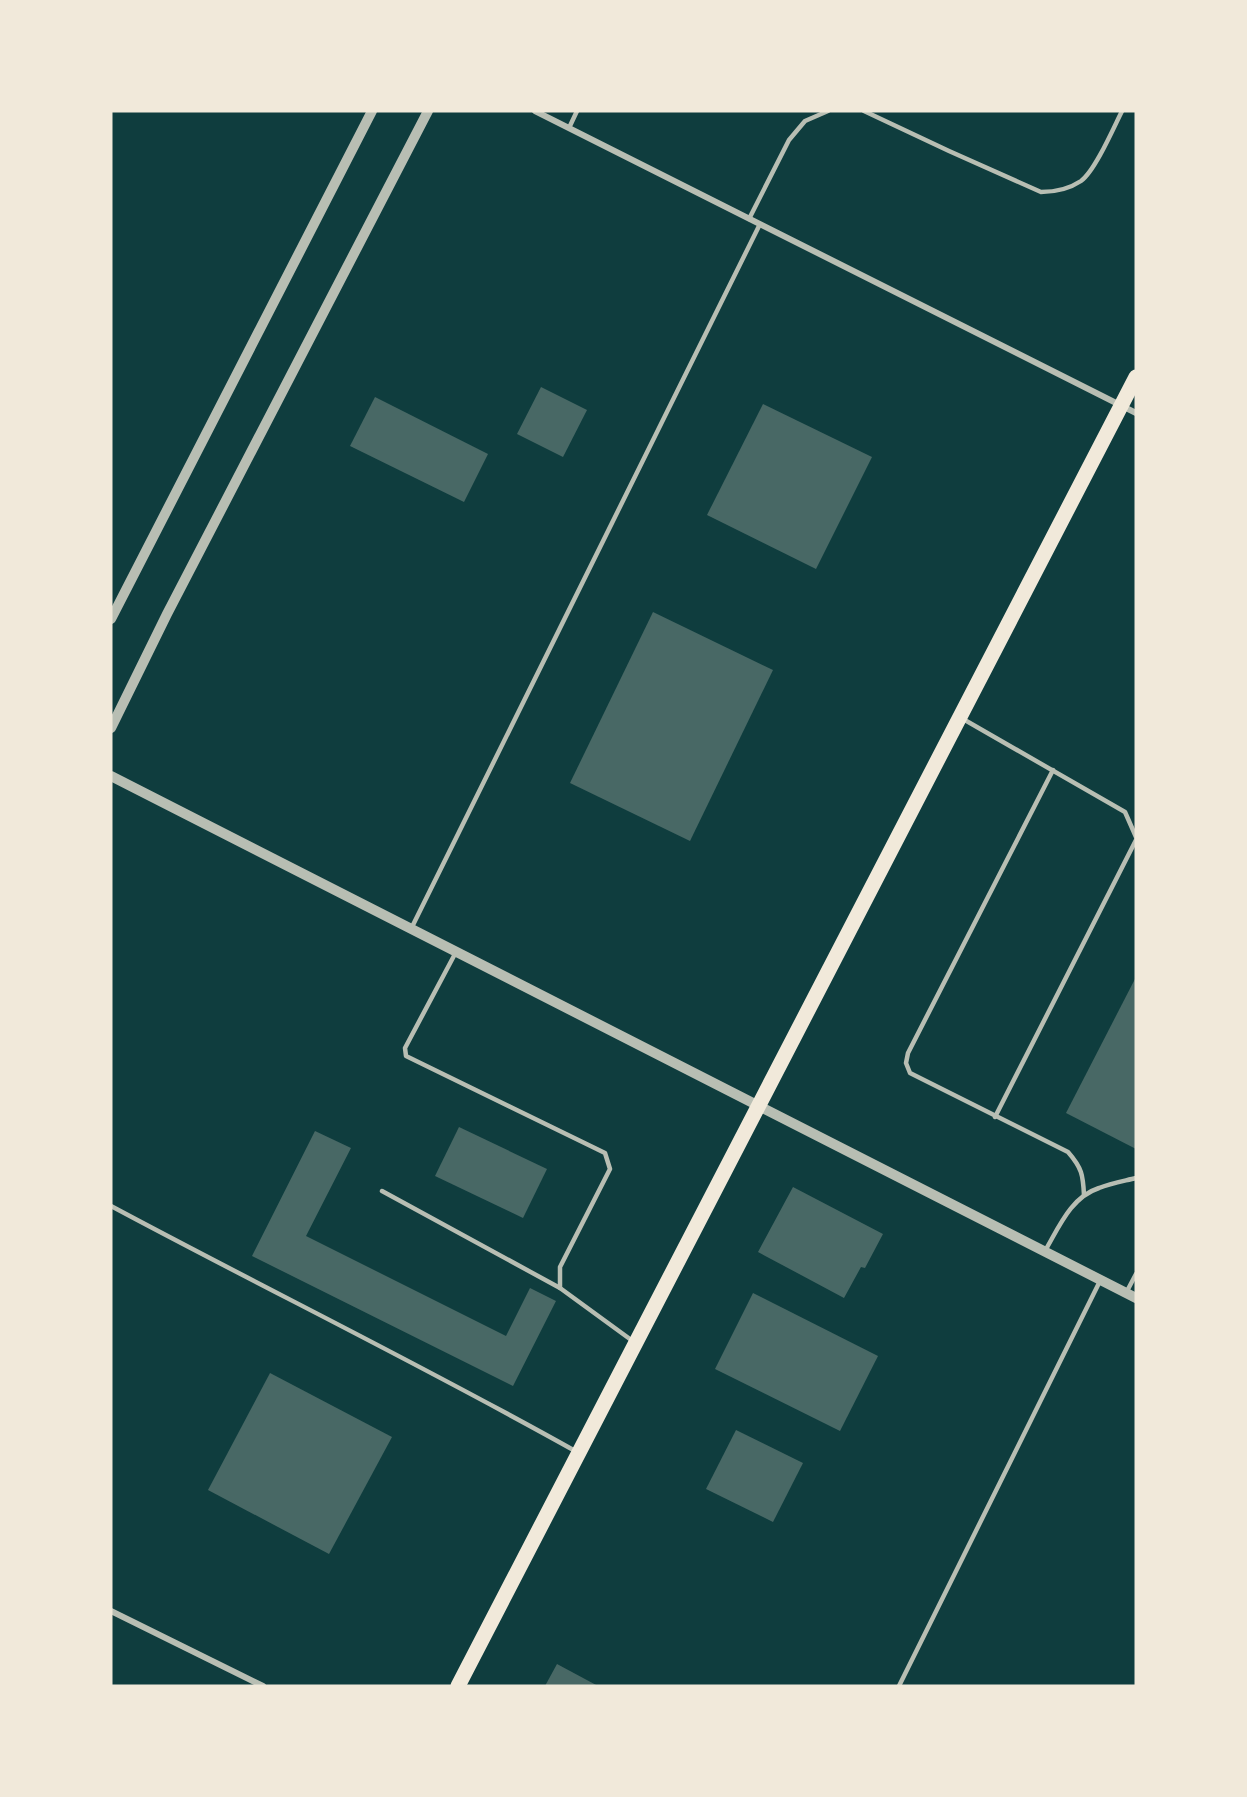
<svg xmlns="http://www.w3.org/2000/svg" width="1247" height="1797" font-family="Overpass,sans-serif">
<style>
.building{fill:#486865}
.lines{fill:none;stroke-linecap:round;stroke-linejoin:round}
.service{stroke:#b8beb3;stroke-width:4.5}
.minor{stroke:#b8beb3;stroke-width:6}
.tertiary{stroke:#b8beb3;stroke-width:10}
.primary{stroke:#f1e9da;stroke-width:15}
</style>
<rect width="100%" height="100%" fill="#0f3d3e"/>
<!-- building -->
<g class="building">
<polygon points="541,387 587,410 563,457 517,434"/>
<polygon points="375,397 488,454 464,502 350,446"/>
<polygon points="763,404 872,457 816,569 707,515"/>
<polygon points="653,612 773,670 690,841 570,783"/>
<polygon points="1136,977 1136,1149 1066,1113"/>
<polygon points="459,1127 547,1169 523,1218 435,1176"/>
<polygon points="315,1131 351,1148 306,1236 506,1336 530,1288 556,1301 513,1386 252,1256"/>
<polygon points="793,1187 883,1234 865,1268 861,1267 844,1298 758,1252"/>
<polygon points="753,1293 878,1356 840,1431 715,1369"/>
<polygon points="270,1373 392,1437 329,1554 208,1490"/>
<polygon points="736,1430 803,1463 773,1522 706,1489"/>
<polygon points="557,1664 598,1686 545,1686"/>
</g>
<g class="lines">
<!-- service -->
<g class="service">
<path d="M864,111L949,151L1041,192C1055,192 1069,189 1081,181C1095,171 1114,127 1122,111"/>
<polyline points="569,128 577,111"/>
<polyline points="749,219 789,140 805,121 828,111"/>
<polyline points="963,719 1125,812 1136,837"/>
<path d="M1053,770L908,1053L906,1063L910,1073L1068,1152C1082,1168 1083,1175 1084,1195"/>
<polyline points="411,929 760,224"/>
<polyline points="456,952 405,1048 406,1056 605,1153 610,1169 560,1267 560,1288 634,1342"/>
<polyline points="995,1117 1136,840"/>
<polyline points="382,1191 560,1288"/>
<path d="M111,1206C266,1289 424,1366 577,1452"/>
<path d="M1045,1251C1059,1227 1071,1197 1099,1188C1111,1183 1124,1181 1136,1178"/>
<polyline points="1126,1293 1136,1274"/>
<polyline points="899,1686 1100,1281"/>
</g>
<!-- minor -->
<g class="minor">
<polyline points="535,111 1136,413"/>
<polyline points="111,1611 263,1686"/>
</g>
<!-- tertiary -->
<g class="tertiary">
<polyline points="111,619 372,111"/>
<polyline points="111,728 167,614 428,111"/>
<polyline points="111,776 1136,1298"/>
</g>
<!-- primary -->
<polyline class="primary" points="458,1686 1136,377"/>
</g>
<!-- border -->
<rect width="1247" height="1797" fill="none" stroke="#f1e9da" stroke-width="225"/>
</svg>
